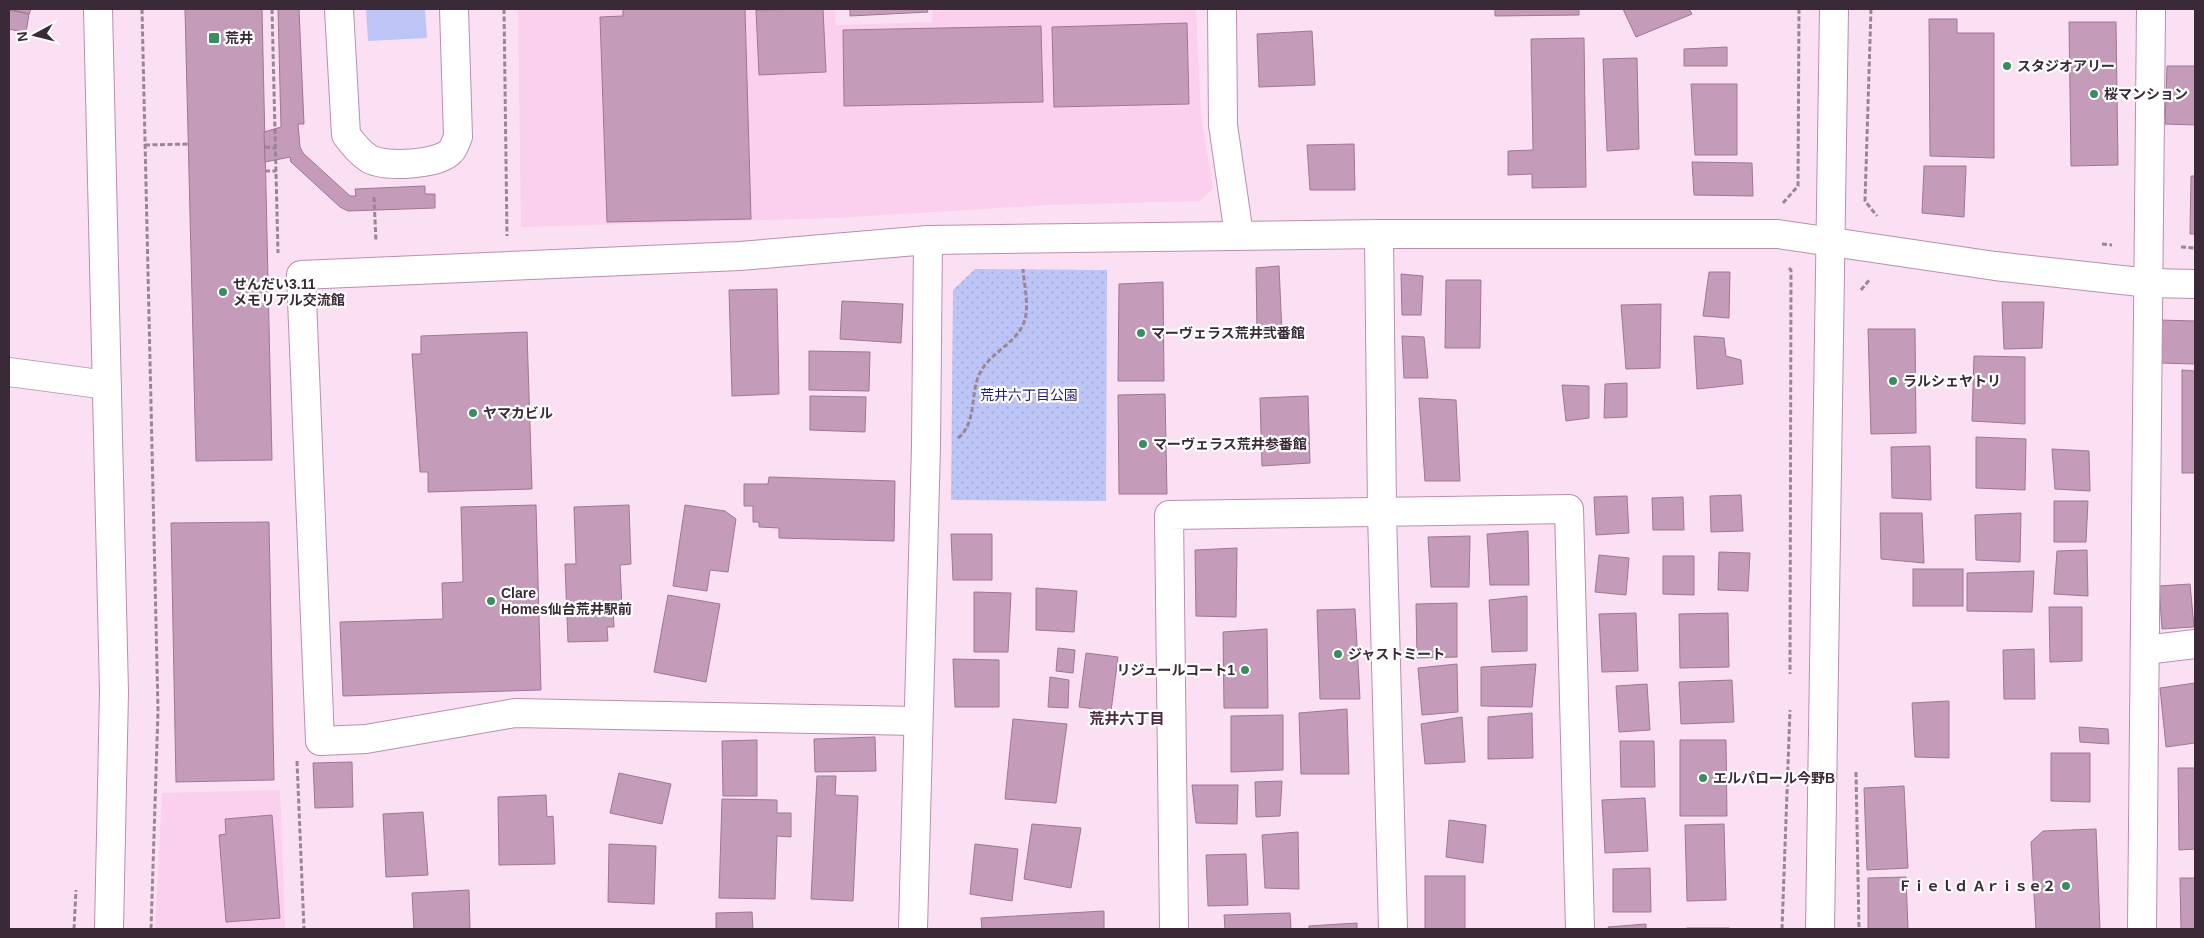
<svg xmlns="http://www.w3.org/2000/svg" width="2204" height="938" font-family="Arial,'Noto Sans JP',sans-serif">
<style>
.built{fill:#fad0ee}
.green{fill:#bcc5f5}
.park{fill:url(#park-dots)}
.building{fill:#c59bba;stroke:#9e7694}
.lines{fill:none;stroke-linecap:round;stroke-linejoin:round}
.minor-casing{stroke:#b98fae;stroke-width:30}
.path{stroke:#9b8595;stroke-width:3;stroke-dasharray:5 2.5;stroke-linecap:butt}
.minor{stroke:#fff;stroke-width:28}
.poi-dot{fill:#3a8d5e;stroke:#fff;stroke-width:2}
.labels{text-anchor:middle;stroke-width:4.5;stroke-linejoin:round;paint-order:stroke}
.poi-label{font-size:14px;font-weight:bold;fill:#3a2936;stroke:#fff;text-anchor:start}
.park-label{font-size:14px;fill:#211c74;stroke:#fff}
.neighbourhood-label{font-size:15px;font-weight:bold;fill:#492641;stroke:#fff}
</style>
<defs>
<pattern id="park-dots" width="8" height="8" patternUnits="userSpaceOnUse" patternTransform="scale(1.25)"><rect width="8" height="8" fill="#bcc5f5"/><path d="M2 2h.1M6 6h.1" fill="none" stroke="#a2a9d3" stroke-width="1.8" stroke-linecap="round"/></pattern>
</defs>
<rect width="100%" height="100%" fill="#fbe0f3"/>
<!-- built -->
<g class="built">
<polygon points="518,9 835,9 836,25 932,22 932,9 1196,9 1201,115 1213,189 1199,201 1047,205 836,218 521,227"/>
<polygon points="280,790 285,929 155,929 162,793"/>
</g>
<!-- green -->
<polygon class="green" points="366,9 425,9 427,38 368,41"/>
<!-- park -->
<polygon class="park" points="975,269 1107,270 1106,501 951,500 953,290"/>
<!-- building -->
<g class="building">
<polygon points="9,9 31,9 29,14"/>
<polygon points="185,9 262,9 272,460 196,461"/>
<polygon points="278,9 299,9 304,124 298,124 300,147 303,153 350,196 356,196 355,189 425,186 425,194 435,194 435,208 348,211 340,207 291,162 290,157 265,162 264,132 281,127"/>
<polygon points="623,9 745,9 751,219 607,222 600,17 623,16"/>
<polygon points="823,9 826,72 759,75 756,10"/>
<polygon points="850,9 927,9 928,12 850,16"/>
<polygon points="1495,9 1579,9 1579,15 1495,16"/>
<polygon points="1623,9 1689,9 1692,14 1636,37"/>
<polygon points="9,10 29,14 26,33 9,29"/>
<polygon points="1929,19 1957,19 1957,33 1994,33 1994,158 1930,156"/>
<polygon points="2069,22 2116,22 2118,165 2071,166"/>
<polygon points="1187,23 1189,104 1054,107 1052,27"/>
<polygon points="1041,26 1043,102 844,106 843,30"/>
<polygon points="1312,31 1315,85 1259,87 1257,34"/>
<polygon points="1584,38 1586,187 1532,188 1532,174 1508,175 1508,151 1533,150 1531,39"/>
<polygon points="1727,47 1727,66 1684,66 1684,49"/>
<polygon points="1637,58 1639,149 1607,151 1603,59"/>
<polygon points="2167,66 2195,66 2195,125 2165,124"/>
<polygon points="1691,84 1737,84 1737,155 1695,155"/>
<polygon points="1354,144 1355,190 1310,190 1307,145"/>
<polygon points="1692,162 1752,163 1753,196 1694,195"/>
<polygon points="1924,166 1966,166 1964,217 1922,213"/>
<polygon points="2191,176 2195,176 2195,234 2190,234"/>
<polygon points="1279,266 1282,333 1257,332 1256,268"/>
<polygon points="1709,272 1730,272 1729,318 1703,316"/>
<polygon points="1401,274 1423,276 1421,315 1402,315"/>
<polygon points="1446,280 1481,280 1480,348 1445,348"/>
<polygon points="1163,282 1164,381 1118,381 1119,284"/>
<polygon points="777,289 779,394 732,396 729,290"/>
<polygon points="842,301 903,304 901,343 840,339"/>
<polygon points="2002,302 2044,302 2042,348 2004,349"/>
<polygon points="1661,304 1660,368 1626,369 1621,305"/>
<polygon points="2160,320 2195,321 2195,364 2160,363"/>
<polygon points="1868,329 1915,329 1916,433 1871,434"/>
<polygon points="527,332 532,489 428,492 428,472 420,472 412,354 421,354 421,336"/>
<polygon points="1402,336 1424,337 1428,378 1404,378"/>
<polygon points="1694,336 1724,338 1726,356 1741,360 1743,384 1697,389"/>
<polygon points="809,351 870,352 869,391 809,390"/>
<polygon points="1974,356 2025,357 2025,424 1972,421"/>
<polygon points="2182,370 2195,371 2195,473 2182,473"/>
<polygon points="1627,383 1627,417 1604,418 1605,384"/>
<polygon points="1562,385 1589,386 1589,418 1566,421"/>
<polygon points="1165,394 1167,494 1119,494 1118,395"/>
<polygon points="810,396 866,397 865,432 810,430"/>
<polygon points="1308,396 1310,463 1262,466 1260,398"/>
<polygon points="1419,398 1456,400 1460,481 1425,481"/>
<polygon points="1976,437 2026,439 2025,490 1976,488"/>
<polygon points="1930,446 1931,500 1892,498 1891,447"/>
<polygon points="2052,449 2089,451 2090,491 2055,489"/>
<polygon points="769,477 895,481 894,541 779,538 779,528 759,527 759,522 753,522 753,506 744,506 744,484 768,484"/>
<polygon points="1741,495 1743,531 1711,532 1710,496"/>
<polygon points="1627,496 1629,533 1596,535 1594,497"/>
<polygon points="1683,497 1684,530 1653,530 1652,498"/>
<polygon points="2054,501 2088,501 2086,542 2054,542"/>
<polygon points="536,505 541,690 343,696 340,622 443,619 442,583 463,582 461,507"/>
<polygon points="629,505 631,564 620,565 622,608 613,609 614,627 607,627 608,641 568,642 565,564 576,564 574,507"/>
<polygon points="685,505 725,511 736,519 728,572 710,570 707,591 673,586"/>
<polygon points="1880,513 1922,513 1924,563 1881,559"/>
<polygon points="2021,513 2020,562 1976,560 1975,515"/>
<polygon points="269,522 274,780 176,782 171,523"/>
<polygon points="1528,531 1529,585 1490,585 1487,534"/>
<polygon points="951,534 992,534 992,580 953,580"/>
<polygon points="1470,536 1469,587 1431,587 1428,537"/>
<polygon points="1237,548 1236,617 1196,616 1195,550"/>
<polygon points="2087,550 2088,596 2054,594 2057,551"/>
<polygon points="1719,552 1750,553 1748,591 1718,590"/>
<polygon points="1599,555 1629,558 1626,595 1595,592"/>
<polygon points="1663,556 1694,556 1694,595 1663,594"/>
<rect x="1913" y="569" width="50" height="37"/>
<polygon points="2034,571 2032,612 1967,611 1967,573"/>
<polygon points="2190,584 2194,627 2162,629 2159,586"/>
<polygon points="1036,588 1077,591 1074,632 1036,630"/>
<polygon points="974,592 1011,593 1008,652 974,652"/>
<polygon points="668,595 720,604 706,682 654,672"/>
<polygon points="1527,596 1527,651 1492,652 1489,600"/>
<polygon points="1457,603 1457,657 1417,658 1416,604"/>
<polygon points="2049,607 2082,607 2082,661 2050,662"/>
<polygon points="1355,609 1360,699 1320,699 1317,610"/>
<polygon points="1636,613 1638,671 1602,672 1599,614"/>
<polygon points="1728,613 1729,667 1680,668 1679,614"/>
<polygon points="1267,629 1268,708 1224,708 1223,632"/>
<polygon points="1058,648 1075,650 1073,673 1056,671"/>
<polygon points="2034,649 2035,699 2004,699 2003,650"/>
<polygon points="1086,653 1118,657 1111,711 1079,707"/>
<polygon points="953,659 999,660 999,707 955,707"/>
<polygon points="1457,664 1458,712 1422,715 1418,668"/>
<polygon points="1536,664 1532,707 1481,706 1481,667"/>
<polygon points="1050,677 1069,680 1068,708 1048,707"/>
<polygon points="1732,680 1734,722 1681,724 1679,682"/>
<polygon points="2195,683 2195,743 2166,747 2160,688"/>
<polygon points="1647,684 1650,730 1619,732 1616,686"/>
<polygon points="1949,701 1949,758 1915,757 1912,703"/>
<polygon points="1347,709 1349,774 1301,774 1299,713"/>
<polygon points="1532,713 1533,758 1488,759 1488,717"/>
<polygon points="1283,715 1283,770 1231,772 1231,716"/>
<polygon points="1462,717 1465,762 1425,764 1421,724"/>
<polygon points="1013,719 1067,724 1056,803 1005,799"/>
<polygon points="2079,727 2108,729 2109,744 2080,742"/>
<polygon points="875,737 876,771 815,772 814,739"/>
<polygon points="757,740 757,796 723,796 722,741"/>
<polygon points="1680,740 1726,740 1727,816 1680,816"/>
<polygon points="1620,741 1654,741 1655,787 1621,787"/>
<polygon points="2051,753 2090,753 2090,802 2051,801"/>
<polygon points="352,762 353,807 315,808 313,763"/>
<polygon points="2178,768 2195,768 2195,849 2179,850"/>
<polygon points="619,773 671,784 662,824 610,813"/>
<polygon points="817,776 836,776 835,795 858,796 853,901 811,899"/>
<polygon points="1282,781 1280,816 1256,817 1255,782"/>
<polygon points="1192,785 1238,785 1237,824 1196,823"/>
<polygon points="1904,786 1908,868 1867,870 1864,788"/>
<polygon points="546,795 547,817 553,816 555,864 499,865 498,797"/>
<polygon points="1645,798 1648,851 1605,853 1602,800"/>
<polygon points="722,799 777,800 777,813 791,813 791,837 777,836 775,899 719,898"/>
<polygon points="423,812 428,875 386,877 383,814"/>
<polygon points="272,815 280,918 226,922 219,835 226,834 225,819"/>
<polygon points="1449,820 1486,825 1483,863 1446,857"/>
<polygon points="1032,824 1081,828 1071,888 1024,879"/>
<polygon points="1724,824 1726,900 1687,901 1685,825"/>
<polygon points="2096,829 2100,929 2036,929 2031,842 2043,831"/>
<polygon points="1298,832 1299,889 1265,888 1262,835"/>
<polygon points="609,844 656,846 654,904 608,902"/>
<polygon points="975,844 1018,849 1012,901 970,894"/>
<polygon points="1246,854 1248,905 1208,906 1206,855"/>
<polygon points="1650,868 1651,912 1613,912 1613,869"/>
<rect x="1425" y="876" width="40" height="53"/>
<polygon points="1906,877 1908,929 1868,929 1868,878"/>
<polygon points="2180,878 2195,878 2195,929 2181,929"/>
<polygon points="469,890 470,929 414,929 412,893"/>
<polygon points="1104,911 1104,929 982,929 981,918"/>
<polygon points="752,912 753,929 716,929 716,913"/>
<polygon points="1290,913 1291,929 1225,929 1224,915"/>
<polygon points="1357,923 1357,929 1309,929 1309,926"/>
<polygon points="1646,924 1646,929 1609,929 1608,927"/>
<rect x="1687" y="928" width="42" height="1"/>
</g>
<g class="lines">
<!-- minor casing -->
<g class="minor-casing">
<g id="minor">
<polyline points="98,9 114,692 109,929"/>
<path d="M339,9L346,135C352,143 359,152 368,158C383,168 439,165 451,151C454,148 456,141 458,137L454,9"/>
<polyline points="1222,9 1223,125 1239,235"/>
<polyline points="1379,234 1382,512 1393,929"/>
<polyline points="9,372 107,385"/>
<polyline points="2145,650 2195,644"/>
<polyline points="918,721 515,713 366,739 320,741 301,275 740,256 928,240 1379,234 1778,234 1995,266 2149,283 2195,284"/>
<polyline points="913,929 926,446 928,240"/>
<polyline points="1174,929 1169,515 1569,509 1580,929"/>
<polyline points="1820,929 1834,9"/>
<polyline points="2142,929 2151,9"/>
</g>
</g>
<!-- path -->
<g class="path">
<polyline points="142,9 158,711 151,929"/>
<polyline points="272,9 278,253"/>
<polyline points="504,9 507,236"/>
<polyline points="1871,9 1865,201 1877,216"/>
<polyline points="145,145 189,144"/>
<polyline points="265,147 275,148"/>
<polyline points="265,171 276,171"/>
<polyline points="374,197 376,242"/>
<polyline points="1783,203 1798,186 1799,9"/>
<polyline points="2102,244 2112,245"/>
<polyline points="2181,247 2195,248"/>
<polyline points="1789,268 1791,270 1790,674"/>
<polyline points="1861,290 1870,279"/>
<path d="M958,438C978,422 969,392 981,371C992,351 1019,342 1025,319C1029,304 1024,284 1023,269"/>
<polyline points="297,761 304,929"/>
<polyline points="1856,772 1859,929"/>
<polyline points="74,929 76,890"/>
<polyline points="1782,929 1790,710"/>
</g>
<!-- minor -->
<use href="#minor" class="minor"/>
</g>
<!-- markers -->
<g class="poi-dot">
<rect x="208" y="32" width="12" height="12" rx="2.5"/>
<circle cx="2007" cy="66" r="5"/>
<circle cx="2094" cy="94" r="5"/>
<circle cx="223" cy="292" r="5"/>
<circle cx="1141" cy="333" r="5"/>
<circle cx="1893" cy="381" r="5"/>
<circle cx="473" cy="413" r="5"/>
<circle cx="1143" cy="444" r="5"/>
<circle cx="491" cy="601" r="5"/>
<circle cx="1338" cy="654" r="5"/>
<circle cx="1245" cy="670" r="5"/>
<circle cx="1703" cy="778" r="5"/>
<circle cx="2066" cy="886" r="5"/>
</g>
<g class="labels">
<!-- poi labels -->
<g class="poi-label">
<text x="225" y="43">荒井</text>
<text x="2017" y="71">スタジオアリー</text>
<text x="2104" y="99">桜マンション</text>
<text x="233" y="289">せんだい3.11<tspan x="233" dy="16">メモリアル交流館</tspan></text>
<text x="1151" y="338">マーヴェラス荒井弐番館</text>
<text x="1903" y="386">ラルシェヤトリ</text>
<text x="483" y="418">ヤマカビル</text>
<text x="1153" y="449">マーヴェラス荒井参番館</text>
<text x="501" y="598">Clare<tspan x="501" dy="16">Homes仙台荒井駅前</tspan></text>
<text x="1348" y="659">ジャストミート</text>
<text x="1235" y="675" text-anchor="end">リジュールコート1</text>
<text x="1713" y="783">エルパロール今野B</text>
<text x="2056" y="891" text-anchor="end">Ｆｉｅｌｄ Ａｒｉｓｅ２</text>
</g>
<!-- park labels -->
<g class="park-label">
<text x="1029" y="400">荒井六丁目公園</text>
</g>
<!-- neighbourhood labels -->
<g class="neighbourhood-label">
<text x="1127" y="724">荒井六丁目</text>
</g>
</g>
<!-- border -->
<rect width="2204" height="938" fill="none" stroke="#3a2936" stroke-width="20"/>
<!-- north arrow -->
<g transform="translate(35 35) rotate(263)" stroke="#ffffff" stroke-width="4" paint-order="stroke">
<path d="M0-4L9 19L0 12L-9 19Z" fill="#3a2936"/>
<text y="-8" font-size="14" font-weight="bold" text-anchor="middle" fill="#3a2936">N</text>
</g>
</svg>
